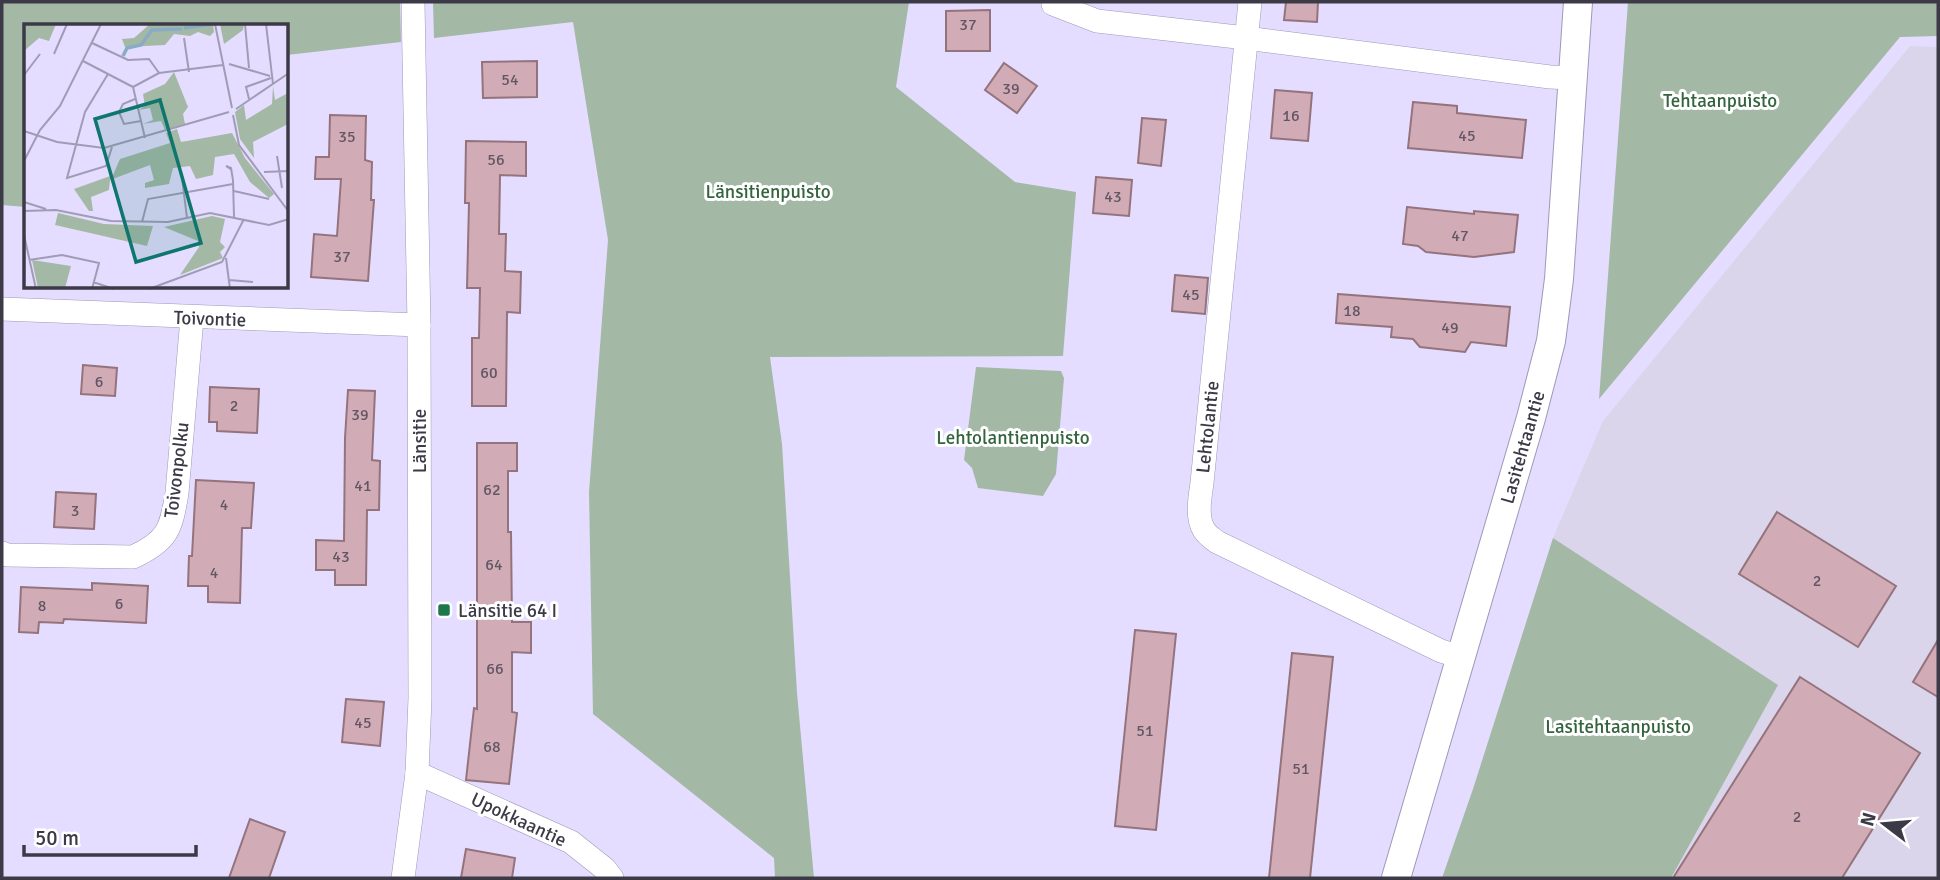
<svg xmlns="http://www.w3.org/2000/svg" width="1940" height="880" font-family="Signika,sans-serif">
<style>
.industrial{fill:#dad5eb}
.green{fill:#a4b8a6}
.building{fill:#d1acb7;stroke:#95737d;stroke-width:2}
.lines{fill:none;stroke-linecap:round;stroke-linejoin:round}
.minor-casing{stroke:#9e98b7;stroke-width:24}
.tertiary-casing{stroke:#9e98b7;stroke-width:30}
.minor{stroke:#fff;stroke-width:23}
.tertiary{stroke:#fff;stroke-width:28}
.poi-dot{fill:#1d774c;stroke:#fff;stroke-width:2.5}
.labels{text-anchor:middle;stroke-width:6;stroke-linejoin:round;paint-order:stroke}
.number-label{font-size:16px;fill:#625663}
.park-label{font-size:19px;fill:#34643d;stroke:#fff}
.street-label{font-size:19px;fill:#3d3a47;stroke:#fff}
.poi-label{font-size:19px;fill:#3d3a47;stroke:#fff;text-anchor:start}
.inset-river{fill:none;stroke:#89abc4;stroke-width:3.5}
.inset-road{fill:none;stroke:#a19cb5;stroke-width:2}
.view{fill:#0f766e;fill-opacity:0.15;stroke:#0f766e;stroke-width:3.5}
.inset-edge{fill:none;stroke:#3d3a47;stroke-width:3.5}
</style>
<rect width="100%" height="100%" fill="#e4ddff"/>
<!-- industrial -->
<polygon class="industrial" points="1910,46 1938,47 1938,878 1671,878 1778,685 1553,538 1603,421"/>
<!-- green -->
<g class="green">
<polygon points="2,2 400,2 401,42 287,55 287,26 26,26 26,207 2,205"/>
<polygon points="433,2 909,2 896,87 1015,182 1076,192 1063,356 770,357 782,444 797,693 814,878 775,878 774,858 593,714 589,492 608,240 573,22 434,38"/>
<polygon points="1628,2 1938,2 1938,36 1900,37 1599,399"/>
<polygon points="976,367 1061,371 1064,378 1056,474 1043,496 978,488 972,468 964,460"/>
<polygon points="1553,538 1778,685 1671,878 1442,878 1473,789"/>
</g>
<!-- building -->
<g class="building">
<polygon points="1286,2 1318,2 1317,22 1284,20"/>
<polygon points="990,10 990,51 946,51 946,11"/>
<polygon points="537,61 537,97 483,98 482,62"/>
<polygon points="1004,63 1037,86 1017,113 985,90"/>
<polygon points="1275,90 1312,93 1308,141 1271,138"/>
<polygon points="1413,102 1457,106 1457,113 1526,120 1522,158 1408,148"/>
<polygon points="330,115 366,116 365,160 372,162 371,200 374,200 368,281 311,277 314,234 337,236 341,179 315,179 316,157 329,157"/>
<polygon points="1142,118 1166,120 1161,166 1138,163"/>
<polygon points="466,141 526,142 526,176 500,175 499,234 506,234 505,271 521,272 520,313 507,312 506,406 472,406 472,338 479,338 480,288 467,288 469,203 465,203"/>
<polygon points="1096,177 1132,180 1129,216 1093,213"/>
<polygon points="1407,207 1474,214 1474,211 1518,215 1514,252 1474,257 1426,252 1418,246 1403,244"/>
<polygon points="1175,275 1208,278 1205,314 1172,311"/>
<polygon points="1338,294 1510,307 1506,346 1471,342 1465,352 1420,347 1413,339 1391,337 1392,327 1336,323"/>
<polygon points="83,365 117,368 115,396 81,394"/>
<polygon points="210,387 259,389 257,433 217,431 217,422 209,422"/>
<polygon points="348,390 375,391 372,460 380,461 379,510 367,510 366,585 335,585 335,570 316,570 316,540 344,541 345,438"/>
<polygon points="477,443 517,443 517,471 508,471 508,532 511,532 512,622 531,622 531,653 512,652 512,712 517,713 509,784 466,780 474,708 477,709"/>
<polygon points="196,480 254,483 251,528 242,528 240,603 208,602 208,586 188,586 189,556 192,556"/>
<polygon points="56,492 96,494 94,529 54,527"/>
<polygon points="1777,512 1896,586 1858,647 1739,574"/>
<polygon points="92,583 148,586 146,623 64,619 63,623 39,622 38,633 19,632 21,587 92,590"/>
<polygon points="1135,630 1176,634 1156,830 1115,826"/>
<polygon points="1938,640 1938,697 1913,682"/>
<polygon points="1292,653 1333,657 1310,878 1269,878"/>
<polygon points="1800,677 1920,753 1842,878 1673,878"/>
<polygon points="346,699 384,702 380,746 342,742"/>
<polygon points="250,819 285,832 269,878 229,878"/>
<polygon points="466,849 515,858 512,878 461,878"/>
</g>
<g class="lines">
<!-- minor casing -->
<g class="minor-casing">
<g id="minor">
<path d="M1250,2L1202,483C1200,497 1196,517 1204,530C1207,535 1213,539 1217,542L1441,651L1461,657"/>
<polyline points="1053,4 1097,21 1246,38 1550,77 1572,78"/>
<polyline points="2,309 419,325"/>
<path d="M2,553L7,555L133,557C168,541 171,529 177,493L192,318"/>
<polyline points="417,773 571,842 605,869 612,878"/>
<polyline points="403,878 417,773 420,698 419,325 413,2"/>
</g>
</g>
<!-- tertiary casing -->
<g class="tertiary-casing">
<polyline id="tertiary" points="1396,878 1531,418 1551,341 1559,279 1578,2"/>
</g>
<!-- minor -->
<use href="#minor" class="minor"/>
<!-- tertiary -->
<use href="#tertiary" class="tertiary"/>
</g>
<!-- markers -->
<rect class="poi-dot" x="437" y="603" width="14" height="14" rx="3.5"/>
<g class="labels">
<!-- number labels -->
<g class="number-label">
<text x="968" y="30">37</text>
<text x="510" y="85">54</text>
<text x="1011" y="94">39</text>
<text x="1291" y="121">16</text>
<text x="1467" y="141">45</text>
<text x="347" y="142">35</text>
<text x="496" y="165">56</text>
<text x="1113" y="202">43</text>
<text x="1460" y="241">47</text>
<text x="342" y="262">37</text>
<text x="1191" y="300">45</text>
<text x="1352" y="316">18</text>
<text x="1450" y="333">49</text>
<text x="489" y="378">60</text>
<text x="99" y="387">6</text>
<text x="234" y="411">2</text>
<text x="360" y="420">39</text>
<text x="363" y="491">41</text>
<text x="492" y="495">62</text>
<text x="224" y="510">4</text>
<text x="75" y="516">3</text>
<text x="341" y="562">43</text>
<text x="494" y="570">64</text>
<text x="214" y="578">4</text>
<text x="1817" y="586">2</text>
<text x="119" y="609">6</text>
<text x="42" y="611">8</text>
<text x="495" y="674">66</text>
<text x="363" y="728">45</text>
<text x="1145" y="736">51</text>
<text x="492" y="752">68</text>
<text x="1301" y="774">51</text>
<text x="1797" y="822">2</text>
</g>
<!-- park labels -->
<g class="park-label">
<text x="1720" y="107">Tehtaanpuisto</text>
<text x="768" y="198">Länsitienpuisto</text>
<text x="1013" y="444">Lehtolantienpuisto</text>
<text x="1618" y="733">Lasitehtaanpuisto</text>
</g>
<!-- street labels -->
<g class="street-label">
<text transform="translate(210 318) rotate(2)" y="7">Toivontie</text>
<text transform="translate(1207 427) rotate(-84)" y="7">Lehtolantie</text>
<text transform="translate(419 441) rotate(-90)" y="7">Länsitie</text>
<text transform="translate(1522 447) rotate(-74)" y="7">Lasitehtaantie</text>
<text transform="translate(176 470) rotate(-83)" y="7">Toivonpolku</text>
<text transform="translate(519 819) rotate(25)" y="7">Upokkaantie</text>
</g>
<!-- poi labels -->
<g class="poi-label">
<text x="458" y="617">Länsitie 64 I</text>
</g>
</g>
<!-- overview -->
<g transform="translate(24 24)">
<rect width="264" height="264" fill="#e4ddff"/>
<path d="M0,0H32L25,17L15,14L0,27ZM126,0H189L190,8L186,12L174,8L166,12L150,10L141,21L101,23L98,15L110,14ZM196,0H220L219,6L200,20ZM150,48L164,83L159,90L161,100L141,106L137,97L119,100L129,96L126,84L115,86L121,82L119,70L141,60ZM249,62L251,76L264,69V100L229,118L230,134L216,115L211,88L220,81L222,96L248,80ZM153,105L157,118L208,109L221,134L250,170L245,174L226,158L210,130L191,133L189,151L172,155L166,142L149,144L145,160L121,164V159L130,156L126,141L86,156L85,166L67,173L69,187H65L50,165L89,151L96,135L146,119L142,109ZM34,189L80,200L129,202L123,222L31,201ZM188,192L201,195L196,218L201,223L196,228L199,234L156,251L175,223L174,217L140,203ZM8,236L47,242L41,264H14Z" fill="#a4b8a6"/>
<path class="inset-river" d="M160,4L188,0M99,32L103,24L117,21L128,6L158,5"/>
<path class="inset-road" d="M191,0L208,84M221,0L225,44M242,0L249,60M160,14L165,48M68,19L104,36L125,35L135,49M30,30L43,0M59,37L109,63L135,49L199,41M205,40L246,52M84,50L61,88L43,154L82,142L88,123M0,51L16,30M109,63L121,114M111,75L99,80L95,88L100,100L117,97M225,75L222,63L247,54M212,85L265,49M209,91L215,121L265,188M0,107L33,118L80,124L205,88M253,132L258,164M0,137L16,106L36,82L77,0M208,146L202,142L207,144L209,156L210,193M240,148L265,147M158,154L163,194M210,167L245,175M0,178L22,185M0,187L32,186L87,197L144,198L186,189L245,201L265,195M118,198L124,175L209,160M0,211L12,265M202,234L206,265M5,236L38,231L75,239L68,265M205,256L229,258M69,258L90,265M125,265L198,238L220,195"/>
<path class="view" d="M136,76L177,219L112,238L71,95Z"/>
<rect width="264" height="264" class="inset-edge"/>
</g>
<!-- border -->
<rect width="1940" height="880" fill="none" stroke="#3d3a47" stroke-width="7"/>
<!-- north arrow -->
<g transform="translate(1884 824) rotate(286)" stroke="#ffffff" stroke-width="5" paint-order="stroke">
<path d="M0-5L12 26L0 18L-12 26Z" fill="#3d3a47"/>
<text y="-10" font-size="19" font-weight="bold" text-anchor="middle" fill="#3d3a47">N</text>
</g>
<!-- scale -->
<path d="M24 845v10h172v-10" fill="none" stroke="#3d3a47" stroke-width="3.5"/>
<text x="35" y="845" font-size="21" fill="#3d3a47" stroke="#ffffff" stroke-width="5" paint-order="stroke">50 m</text>
</svg>
